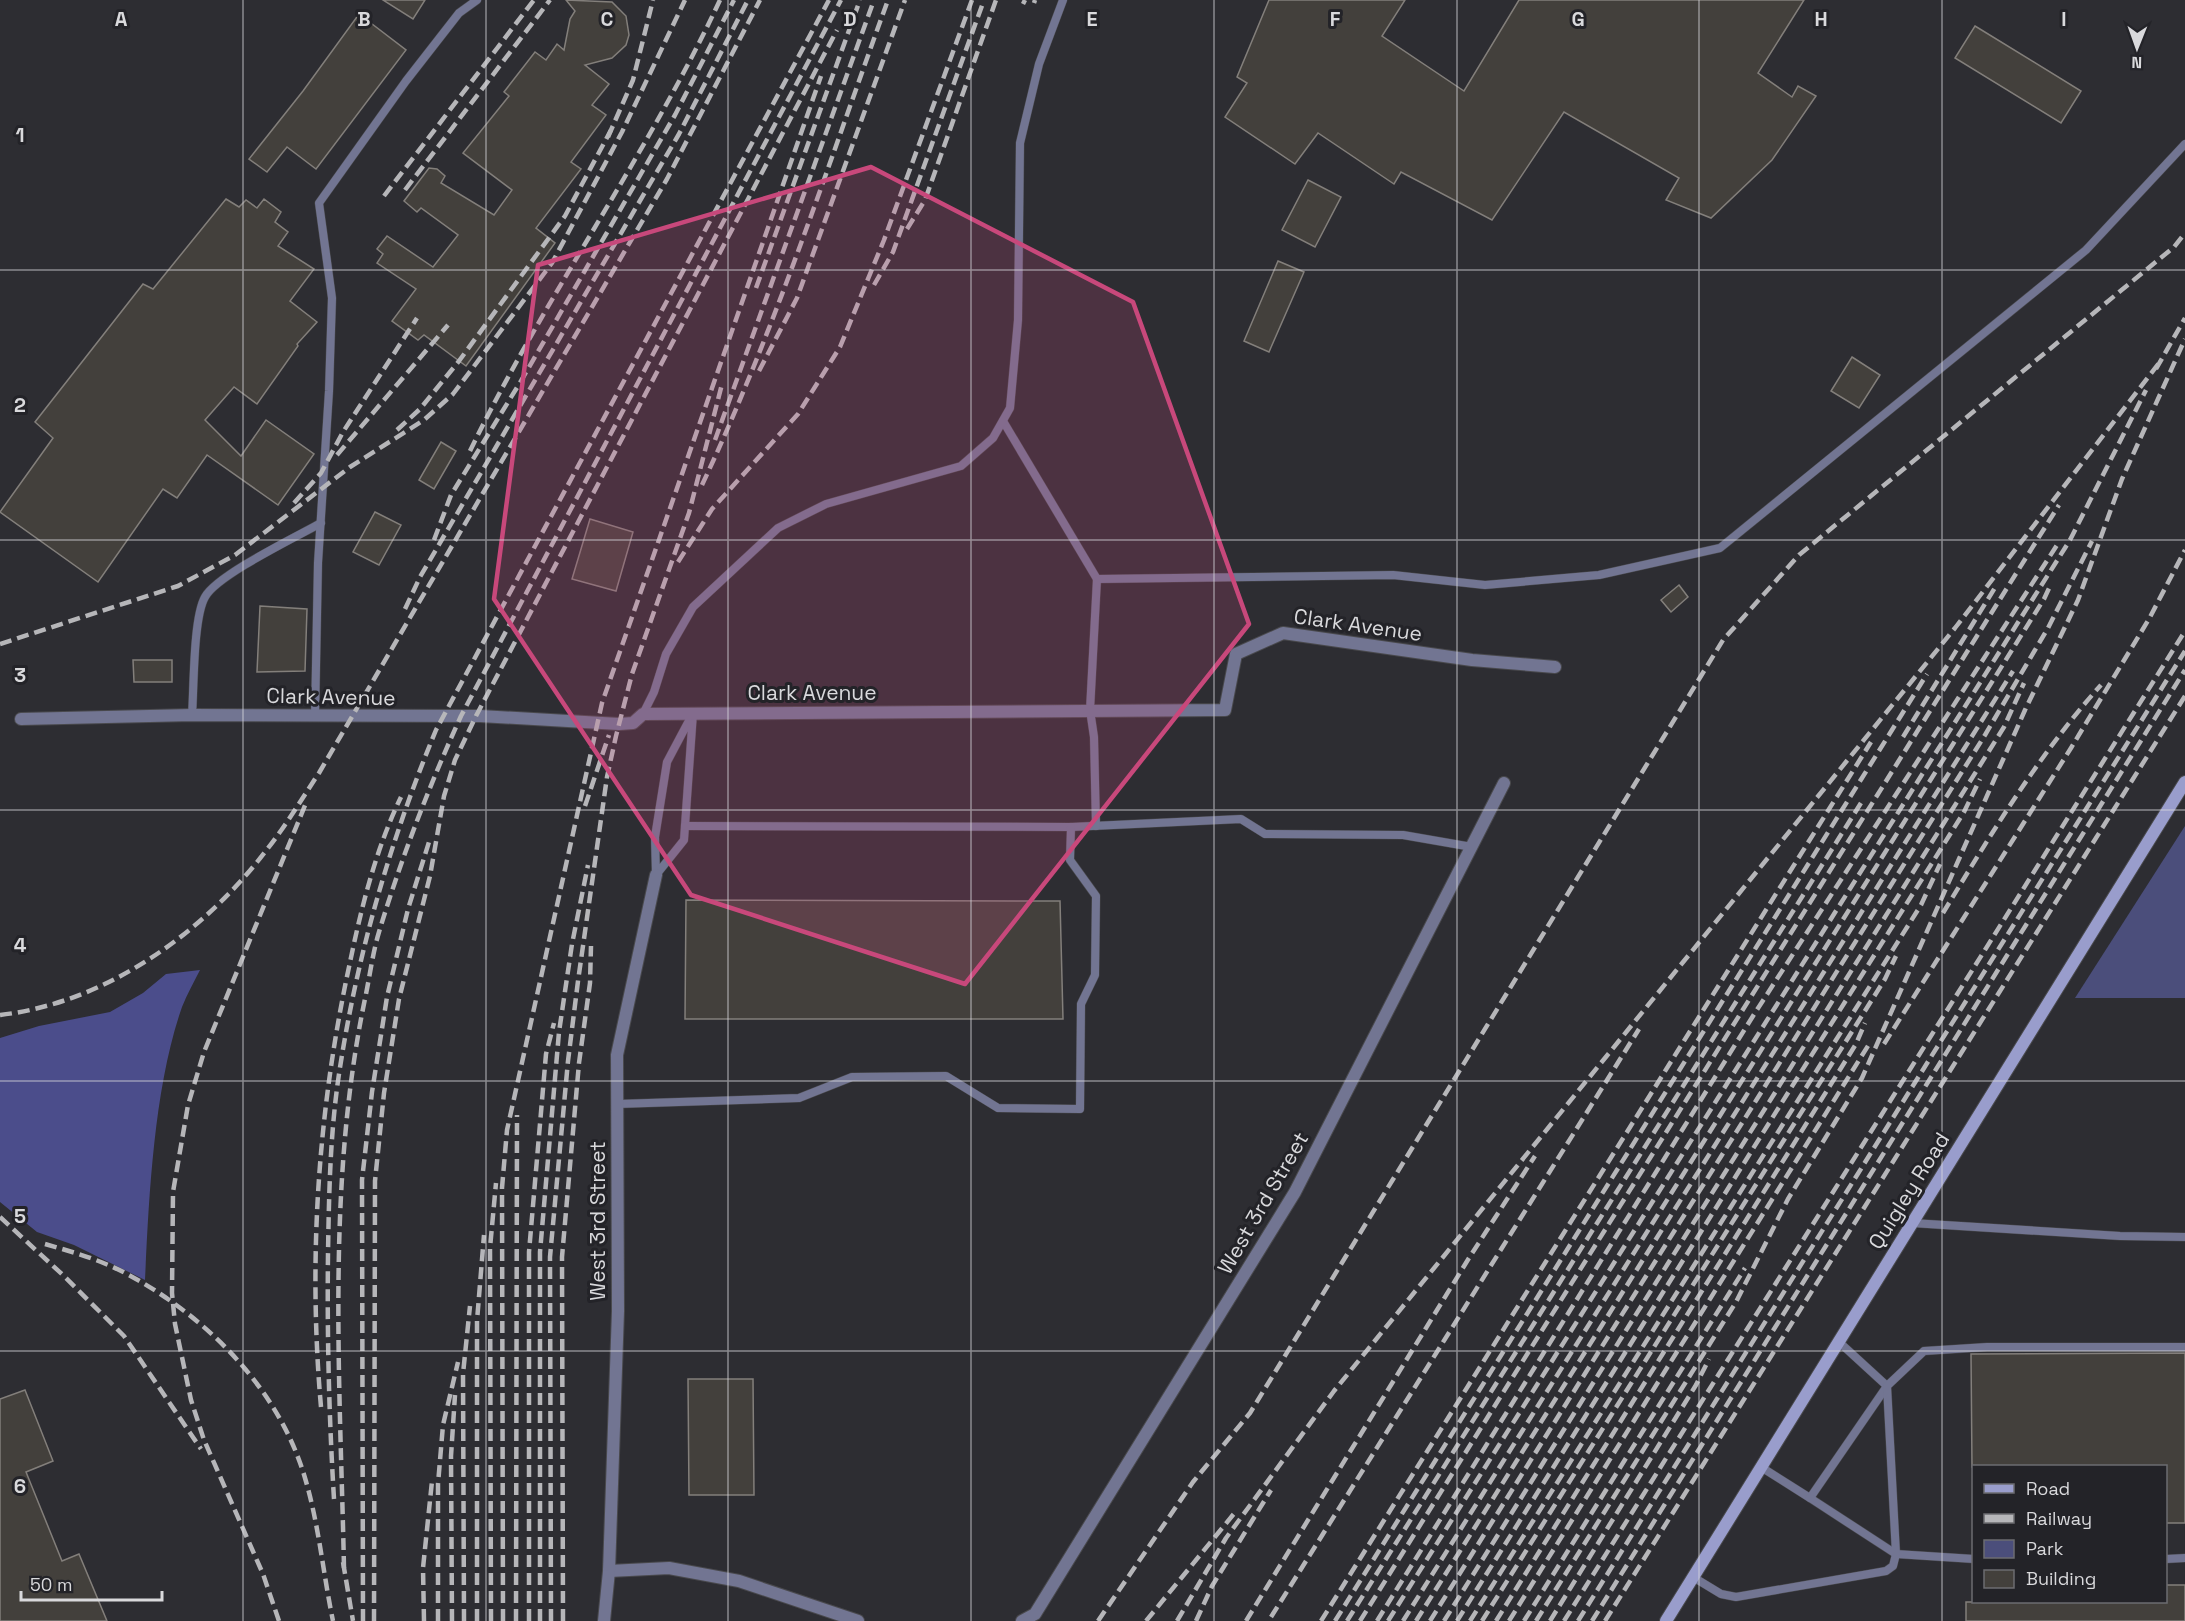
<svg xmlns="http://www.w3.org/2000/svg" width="2185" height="1621" font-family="'Space Grotesk',sans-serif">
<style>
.green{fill:#4b4e7b}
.forest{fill:#4b4d8b}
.building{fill:#43403c;stroke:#837f7b;stroke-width:1.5}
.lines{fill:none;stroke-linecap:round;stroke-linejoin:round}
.lane-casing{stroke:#49494d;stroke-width:9}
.street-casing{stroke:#49494d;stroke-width:14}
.secondary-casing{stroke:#49494d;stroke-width:14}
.lane{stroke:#727592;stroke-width:8}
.street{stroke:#727592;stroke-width:12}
.secondary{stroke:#999dcc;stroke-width:12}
.rail{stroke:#b6b6b9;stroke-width:4.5;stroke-dasharray:12 6;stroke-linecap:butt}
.marked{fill:#c8487b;fill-opacity:0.2;stroke:#c8487b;stroke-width:4.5;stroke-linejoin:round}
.grid{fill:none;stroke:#d9d9dc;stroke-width:1.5;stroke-opacity:0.55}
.labels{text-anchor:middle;stroke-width:6;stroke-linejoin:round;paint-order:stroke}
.street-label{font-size:21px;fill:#d9d9dc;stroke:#232328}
.grid-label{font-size:20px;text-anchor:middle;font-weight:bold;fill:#d9d9dc;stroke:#232328;stroke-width:6;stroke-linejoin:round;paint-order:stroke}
</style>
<rect width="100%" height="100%" fill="#2d2d32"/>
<!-- green -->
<polygon class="green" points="2185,826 2185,998 2075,998"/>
<!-- forest -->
<path class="forest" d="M200,970C194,982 187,994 182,1007C154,1087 149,1195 145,1280L74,1245L37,1232L0,1202V1038L39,1026L110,1012L143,993L166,974Z"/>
<!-- building -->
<g class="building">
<polygon points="383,0 425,0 413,19"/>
<polygon points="566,0 612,2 626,16 629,35 626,45 612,58 585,65 609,84 592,105 606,115 571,162 581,169 536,228 555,243 466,366 424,335 418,340 392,321 416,289 377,263 383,254 377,249 387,236 433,267 458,235 421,208 417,212 404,201 429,168 437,169 445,176 441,183 494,215 512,190 463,153 509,96 504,92 535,52 546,60 557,44 564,50 570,19 575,11"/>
<polygon points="1269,0 1405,0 1382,36 1464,91 1519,0 1804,0 1758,73 1792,97 1798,86 1816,96 1772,160 1711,218 1666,200 1679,178 1564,112 1492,220 1401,172 1394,184 1318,133 1295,164 1225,117 1247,83 1237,77"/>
<polygon points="359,14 406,50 316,169 287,147 267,172 249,159 303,91"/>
<polygon points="1975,26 2081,91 2061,123 1955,58"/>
<polygon points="1308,180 1341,197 1315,247 1282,230"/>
<polygon points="226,199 239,207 246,200 257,208 264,199 281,212 275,222 288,232 278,246 314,269 290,301 317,322 297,344 298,346 257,404 234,387 205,420 241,456 266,420 314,454 278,505 207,455 177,498 163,489 98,582 0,512 53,438 35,422 143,284 153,289"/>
<polygon points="1278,261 1304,272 1269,352 1244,341"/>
<polygon points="1852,357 1880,375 1859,408 1831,391"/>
<polygon points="441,442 456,451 434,489 419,480"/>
<polygon points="375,512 401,525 379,565 353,552"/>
<polygon points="590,519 633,532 616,591 572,579"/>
<polygon points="1679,585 1688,597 1671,612 1661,600"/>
<polygon points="260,606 307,609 305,671 257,672"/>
<polygon points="133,660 172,660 172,682 134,682"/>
<polygon points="686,900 1060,901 1063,1019 685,1019"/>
<polygon points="2185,1353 2185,1523 2166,1523 2166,1467 1972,1467 1971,1354"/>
<polygon points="688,1379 753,1379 754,1495 689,1495"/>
<polygon points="25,1390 53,1461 26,1472 62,1561 79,1554 107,1621 0,1621 0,1399"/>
<polygon points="2166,1585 2185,1585 2185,1621 1966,1621 1966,1602 2166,1602"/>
</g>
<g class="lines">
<!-- lane casing -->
<g class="lane-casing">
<g id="lane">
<polyline points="1003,421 1097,579 1393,575 1485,585 1599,575 1720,548 2086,250 2185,144"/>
<polygon points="693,713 684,840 656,875 655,837 667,762"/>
<polyline points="643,714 654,692 666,654 693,607 778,528 826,504 961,466 993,438 1010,408 1018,320 1020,143 1039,64 1063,0"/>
<path d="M192,715C194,689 193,618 205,597C217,575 296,537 321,523"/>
<polyline points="315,717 318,563 329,391 332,298 319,203 406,81 459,13 477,0"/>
<polyline points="685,826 1071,827 1241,819 1265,834 1403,835 1472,847"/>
<polyline points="1096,826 1094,737 1090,710 1097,579"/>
<polyline points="617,1104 799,1098 852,1077 946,1076 998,1108 1080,1109 1081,1004 1095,975 1096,896 1070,860 1071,827"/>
<polyline points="1912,1223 2120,1236 2185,1237"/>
<polyline points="1761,1467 1810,1498 1887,1386 1839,1342"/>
<polyline points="1810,1498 1896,1554 1974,1559"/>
<polyline points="2166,1559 2185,1558"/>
<polyline points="1693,1577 1721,1594 1736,1597 1886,1571 1893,1566 1896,1554 1887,1386 1924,1351 1987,1347 2185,1347"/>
</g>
</g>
<!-- street casing -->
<g class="street-casing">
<g id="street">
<polyline points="21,719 192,715 480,716 619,724 633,723 643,714 1225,710 1236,654 1283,633 1472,660 1555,667"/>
<polyline points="609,1571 669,1568 739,1581 858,1621"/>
<polyline points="604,1621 609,1571 618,1311 617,1055 656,875"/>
<polyline points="1022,1621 1035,1614 1295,1192 1504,783"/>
</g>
</g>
<!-- secondary casing -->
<g class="secondary-casing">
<polyline id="secondary" points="1666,1621 2185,782"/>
</g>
<!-- lane -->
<use href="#lane" class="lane"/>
<!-- street -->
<use href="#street" class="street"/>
<!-- secondary -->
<use href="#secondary" class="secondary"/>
<!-- rail -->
<g class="rail">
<polyline points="1034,3 1035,0"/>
<polyline points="1023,4 1025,0"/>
<polyline points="608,137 633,80 653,0"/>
<polyline points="405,190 550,0"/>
<polyline points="384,196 534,0"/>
<polyline points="907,229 925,200 996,0"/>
<polyline points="874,285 893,252 984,0"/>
<polyline points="756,288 860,0"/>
<polyline points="2156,369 2185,318"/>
<polyline points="759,371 797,298 905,0"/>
<polyline points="397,430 420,409 459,361 565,216 611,130"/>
<polyline points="715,440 874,0"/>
<path d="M470,451C545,296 647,156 720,0"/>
<polyline points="337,455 448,325"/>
<path d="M702,485C776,328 829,162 888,0"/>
<polyline points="294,503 321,473 343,432 417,318"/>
<polyline points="434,540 451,495 521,381 675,115 734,0"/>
<polyline points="678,562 712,509 798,414 840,347 884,240 972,0"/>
<polyline points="405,609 420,577 679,134 748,0"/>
<polyline points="0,644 178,586 235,555 350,467 424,420 453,394 552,263 622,132 685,0"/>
<polyline points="1903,737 1996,586"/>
<polyline points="585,806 609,735"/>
<path d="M1943,913C1991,834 2039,754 2101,685"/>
<path d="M0,1015C105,1003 202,934 265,852C285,827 301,800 319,773L667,179L760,0"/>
<polyline points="1884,1044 2071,748 2149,619 2185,550"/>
<polyline points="0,1217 64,1276 124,1336 201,1449"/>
<path d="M45,1244C73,1252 101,1260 127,1274C207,1317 279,1389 305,1478C319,1525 323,1573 333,1621"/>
<path d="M321,1407C308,1260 318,1111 349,967C361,909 375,851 401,797"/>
<path d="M334,1499C329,1417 327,1336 328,1254C329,1194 330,1134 339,1074C357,955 390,841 436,730L829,0"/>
<polyline points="343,1562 353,1621"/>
<path d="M344,1568C340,1377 326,1182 366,994C370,974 373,952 379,932C401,859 429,786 461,716L841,0"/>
<polyline points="1271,1617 1639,1029"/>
<polyline points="279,1621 263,1574 204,1440 191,1400 175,1324 172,1293 173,1192 188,1105 204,1052 306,803"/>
<polyline points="363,1621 362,1180 372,1092 387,997 408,909 429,842"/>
<polyline points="374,1621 375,1181 384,1093 399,999 430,876 444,796 455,760 476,716 837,30"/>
<polyline points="424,1621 423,1568 432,1481"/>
<polyline points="438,1621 438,1484 443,1425 458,1362"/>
<polyline points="452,1621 451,1456 455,1395"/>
<polyline points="464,1621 463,1374 470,1306"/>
<polyline points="477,1621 477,1321 484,1235"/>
<polyline points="491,1621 490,1248 496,1183"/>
<polyline points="503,1621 502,1188 507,1130 602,703 821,76"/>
<polyline points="516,1621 517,1115"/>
<polyline points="529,1621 529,1252 546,1054 554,1023"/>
<polyline points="540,1621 540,1252 559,1032 572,944 588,865"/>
<polyline points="551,1621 550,1257 568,1061 578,981 607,777 616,736 632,674 689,513 722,384"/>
<polyline points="563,1621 562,1257 579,1063 590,983 591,946"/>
<polyline points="1098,1621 1193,1482 1250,1413 1723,640 1799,555 2174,247 2185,233"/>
<polyline points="1146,1621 1237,1510"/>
<polyline points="1177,1621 1226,1538 1334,1391 1955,628 2159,363"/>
<polyline points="1196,1621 1212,1586 1271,1490"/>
<polyline points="1246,1621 1469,1258 1535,1156"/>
<polyline points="1321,1621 1871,742"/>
<polyline points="1335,1621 1927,674"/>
<polyline points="1347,1621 1861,803"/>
<polyline points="1360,1621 2059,505"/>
<polyline points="1377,1621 1753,1016 2059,542"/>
<polyline points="1388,1621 2070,540 2146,390"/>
<polyline points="1403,1621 2044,599 2051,584"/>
<polyline points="1416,1621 2013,671"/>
<polyline points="1430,1621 1985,735 2048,628 2092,541"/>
<polyline points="1444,1621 2004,727 2024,683"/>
<polyline points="1457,1621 1964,812 1980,779"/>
<polyline points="1470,1621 1921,905 1940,864"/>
<polyline points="1482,1621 1885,979 1896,956"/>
<polyline points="1496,1621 1798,1137 1856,1044 1865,1023"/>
<polyline points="1509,1621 1871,1041"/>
<polyline points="1524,1621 1745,1268"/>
<polyline points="1536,1621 1736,1302 1788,1199 1862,1078 2025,710 2078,600 2122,479 2185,339"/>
<polyline points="1550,1621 1696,1385 1709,1359"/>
<polyline points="1564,1621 2185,631"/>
<polyline points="1578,1621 2185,651"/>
<polyline points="1592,1621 2185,670"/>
<polyline points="1605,1621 2185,696"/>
</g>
</g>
<!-- marked area -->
<path class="marked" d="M871,167L1133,302L1249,624L965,984L691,895L494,599L538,265Z"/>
<!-- grid -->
<path class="grid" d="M243,0V1621M486,0V1621M728,0V1621M971,0V1621M1214,0V1621M1457,0V1621M1699,0V1621M1942,0V1621M0,270H2185M0,540H2185M0,810H2185M0,1081H2185M0,1351H2185"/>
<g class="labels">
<!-- street labels -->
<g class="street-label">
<text transform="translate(1358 625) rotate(8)" y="7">Clark Avenue</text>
<text x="812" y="700">Clark Avenue</text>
<text transform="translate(331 697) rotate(1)" y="7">Clark Avenue</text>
<text transform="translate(1909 1191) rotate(-58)" y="7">Quigley Road</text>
<text transform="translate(1263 1203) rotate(-60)" y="7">West 3rd Street</text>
<text transform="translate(598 1221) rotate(-90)" y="7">West 3rd Street</text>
</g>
</g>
<g class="grid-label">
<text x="121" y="26">A</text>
<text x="364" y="26">B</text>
<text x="607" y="26">C</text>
<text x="850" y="26">D</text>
<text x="1092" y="26">E</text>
<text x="1335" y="26">F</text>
<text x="1578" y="26">G</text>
<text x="1821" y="26">H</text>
<text x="2064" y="26">I</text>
<text x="20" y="142">1</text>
<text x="20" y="412">2</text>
<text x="20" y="682">3</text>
<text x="20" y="952">4</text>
<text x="20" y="1223">5</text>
<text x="20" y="1493">6</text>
</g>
<!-- legend -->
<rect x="1972" y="1465" width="195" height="138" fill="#232328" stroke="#6c6c70" stroke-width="1.5"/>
<rect x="1984" y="1484" width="30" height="9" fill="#999dcc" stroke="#6c6c70" stroke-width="1.5"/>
<text x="2026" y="1495" font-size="18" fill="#d9d9dc">Road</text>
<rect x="1984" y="1514" width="30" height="9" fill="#b6b6b9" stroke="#6c6c70" stroke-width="1.5"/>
<text x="2026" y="1525" font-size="18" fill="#d9d9dc">Railway</text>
<rect x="1984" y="1540" width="30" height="18" fill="#4b4e7b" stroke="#6c6c70" stroke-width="1.5"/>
<text x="2026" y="1555" font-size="18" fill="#d9d9dc">Park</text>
<rect x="1984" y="1570" width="30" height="18" fill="#43403c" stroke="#6c6c70" stroke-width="1.5"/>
<text x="2026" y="1585" font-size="18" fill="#d9d9dc">Building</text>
<!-- north arrow -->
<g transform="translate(2137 48) rotate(181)" stroke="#232328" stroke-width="4.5" paint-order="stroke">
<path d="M0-4.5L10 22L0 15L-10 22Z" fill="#d9d9dc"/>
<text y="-9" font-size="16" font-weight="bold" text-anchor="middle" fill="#d9d9dc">N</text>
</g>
<!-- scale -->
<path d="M21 1591v9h141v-9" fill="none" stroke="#d9d9dc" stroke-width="3"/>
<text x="30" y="1591" font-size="18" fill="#d9d9dc" stroke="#232328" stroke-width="4.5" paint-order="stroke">50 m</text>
</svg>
